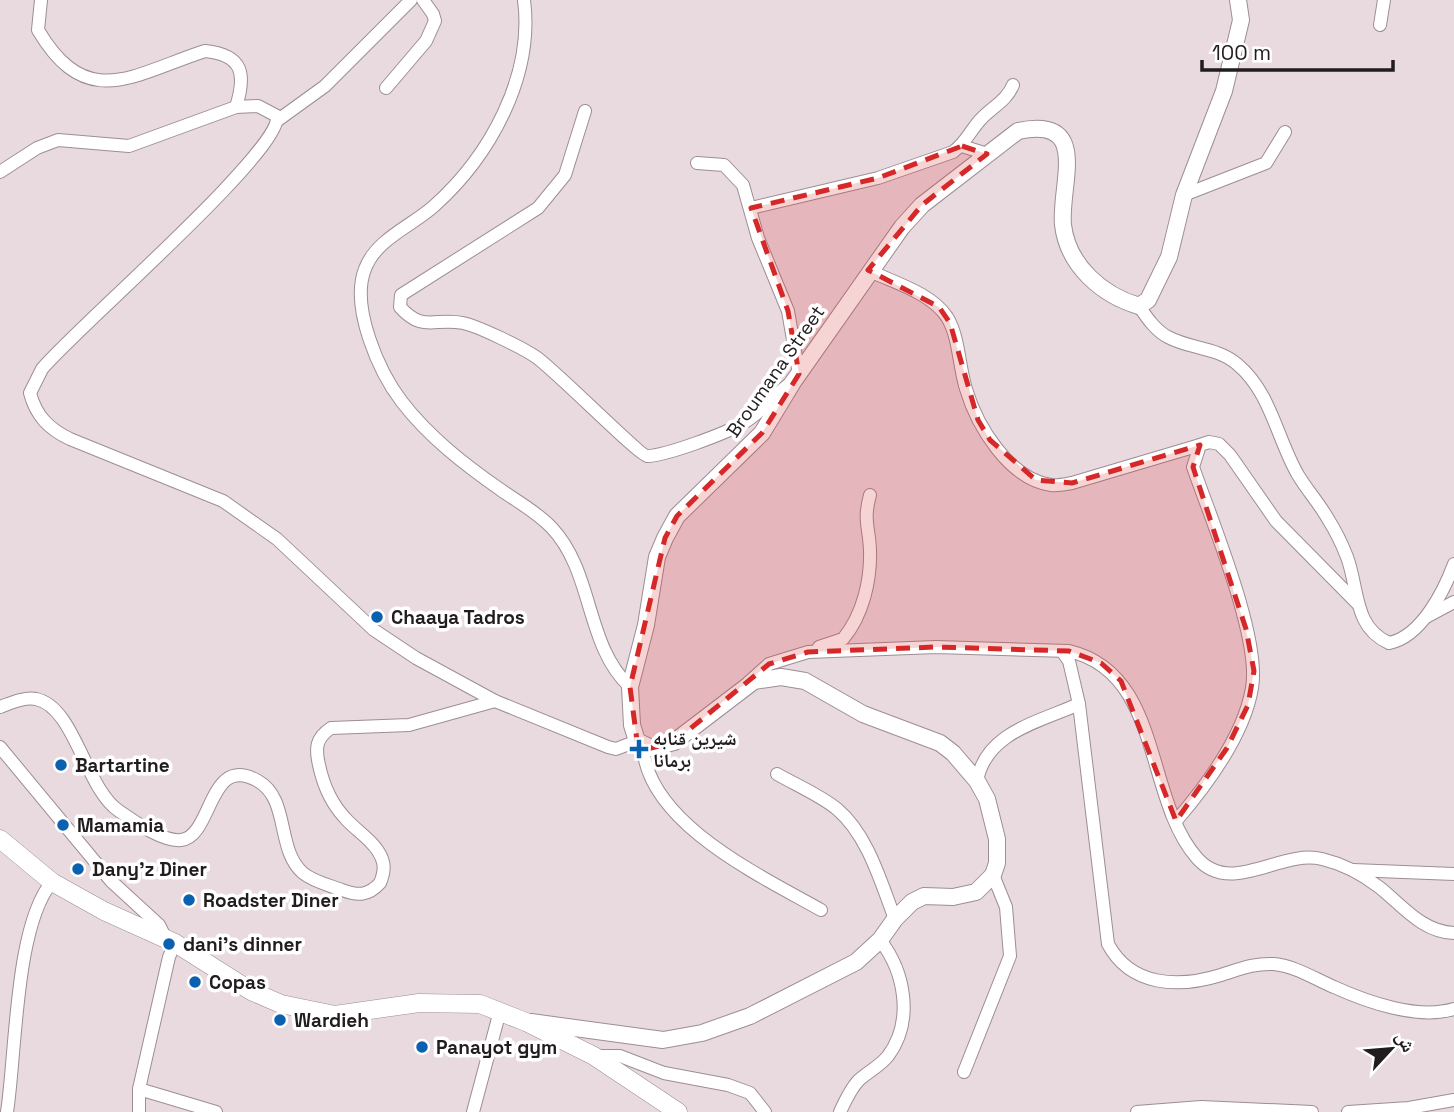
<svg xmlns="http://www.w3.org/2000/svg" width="1454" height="1112" font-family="'Space Grotesk','Noto Naskh Arabic',sans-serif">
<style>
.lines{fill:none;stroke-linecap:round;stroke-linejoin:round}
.minor-casing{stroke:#9c8e94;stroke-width:14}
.tertiary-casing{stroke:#9c8e94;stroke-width:18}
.secondary-casing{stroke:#9c8e94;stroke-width:19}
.minor{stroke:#fff;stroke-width:12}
.tertiary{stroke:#fff;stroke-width:16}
.secondary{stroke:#fff;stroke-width:18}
.marked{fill:#d62828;fill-opacity:0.2;stroke:#d62828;stroke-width:5;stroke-dasharray:14 9;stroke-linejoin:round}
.poi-dot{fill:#0a61af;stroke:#fff;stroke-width:2.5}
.labels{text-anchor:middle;stroke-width:7;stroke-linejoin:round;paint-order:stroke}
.street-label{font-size:19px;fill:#211c1e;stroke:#fff}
.poi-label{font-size:19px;font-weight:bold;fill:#211c1e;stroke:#fff;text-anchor:start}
</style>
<rect width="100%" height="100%" fill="#e9dae0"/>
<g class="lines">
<!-- minor casing -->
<g class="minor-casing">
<g id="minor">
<path d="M41,0L38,30C87,113 134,74 205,51C244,55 246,75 236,107"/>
<path d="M524,0C534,76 490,156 434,206C412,226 376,239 365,269C350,307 379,372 402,402C429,437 465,465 501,490C518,502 537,512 552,528C594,573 585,645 630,687"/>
<polyline points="1380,25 1384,0"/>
<polyline points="386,88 426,41 435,21 433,14 423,0"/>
<path d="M585,111L565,175L538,208L401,295L400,307C423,333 435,317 463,323C478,326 523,348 536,357C555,370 639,455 647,456C665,456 727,433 743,423C760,414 773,396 788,385"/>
<polyline points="278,120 325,86 411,0"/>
<polyline points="962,146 987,154"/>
<polyline points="697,163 724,165 743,185 758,238 788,311 799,374"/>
<path d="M0,172L37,148L58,140L129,146L236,107L258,106L277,116C282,151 75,329 42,369L30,393C36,416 49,429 70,439L223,501L277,539L374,630L416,658L495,701L608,747L616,749L637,741"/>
<polyline points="1184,195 1266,163 1285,132"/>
<path d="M751,208L878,178L953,152C966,143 971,129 982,118C994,106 1007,100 1013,85"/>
<path d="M870,271C895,283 931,293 947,317C959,336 959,367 966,389C977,426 1009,479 1051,485C1058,486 1066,484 1072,483L1200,445"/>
<path d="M1139,306C1147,318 1156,331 1168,337C1190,349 1217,347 1237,364C1271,392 1277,439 1298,475C1307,490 1319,503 1328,519C1335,530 1342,544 1347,557C1359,589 1353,627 1389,643C1421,637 1444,591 1454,564"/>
<polyline points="1426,617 1454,602"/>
<path d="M819,647L843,639C863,615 871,580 870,550C869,526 863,521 870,495"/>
<path d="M1062,651L1069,661L1079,704L1108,944C1131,987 1179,988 1221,975C1240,969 1254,963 1274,964C1295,966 1315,979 1334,987C1367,1002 1418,1020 1454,1009"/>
<path d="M749,682L769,664L808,652L936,647L1069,651C1163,673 1144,798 1197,858C1231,897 1280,849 1322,859C1343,864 1362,874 1379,887C1402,905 1422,932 1454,933"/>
<path d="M0,707C11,703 23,697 36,699C75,707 85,788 119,811C134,821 162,842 181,840C213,837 208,752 258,781C290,799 276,850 303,873C314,882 329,885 342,890C358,896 368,896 380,883C383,876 385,870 383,862C378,843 357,832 345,818C331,803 323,784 319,765C315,748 316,738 331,728L409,725L495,701"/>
<path d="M643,746C647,823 761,876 821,910"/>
<polyline points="0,747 111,881 159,925 166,939"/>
<path d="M777,774C796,785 820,795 837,809C868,835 881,883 895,919"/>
<path d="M977,781C986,732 1039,722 1079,704"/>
<path d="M1176,821C1207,785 1244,736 1252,688C1261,638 1211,519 1193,467L1200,445L1209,442L1219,444L1230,455L1276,521L1357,603"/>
<polyline points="1353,870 1454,874"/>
<polyline points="595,1056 620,1056 664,1073 728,1085 750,1093 765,1112"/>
<polyline points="964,1072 1010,956 1006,907 993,875"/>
<polyline points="139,1089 216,1112"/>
<path d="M7,1112C16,1054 15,925 52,882"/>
<polyline points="139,1112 139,1089 169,957 175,943"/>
<polyline points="473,1112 500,1011"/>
<path d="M840,1112C845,1101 851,1088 859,1080C869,1071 880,1066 888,1056C914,1021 905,972 880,940"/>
<polyline points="1137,1112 1201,1107 1312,1112"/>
<polyline points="1348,1112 1409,1108 1454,1100"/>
</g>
</g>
<!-- tertiary casing -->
<g class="tertiary-casing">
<path id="tertiary" d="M531,1022L663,1040L702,1033L750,1016L856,962L880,940L895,919L912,902L924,896L953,897L976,892L993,875L997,863V839L987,799L977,781L953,753L940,743L863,714L805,681L781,677L754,681L674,742L651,748L637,741L632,725L630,687L646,625L657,557L665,538L677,516L762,433L793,382L902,227L922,205L1018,131C1092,115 1059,185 1063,225C1068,266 1102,295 1139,306L1148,300L1169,257L1184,195L1224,91L1241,20L1238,0"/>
</g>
<!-- secondary casing -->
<g class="secondary-casing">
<polyline id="secondary" points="0,839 52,882 104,911 175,943 251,991 281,1004 335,1015 419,1003 480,1004 526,1022 594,1056 678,1112"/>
</g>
<!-- minor -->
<use href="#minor" class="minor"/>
<!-- tertiary -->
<use href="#tertiary" class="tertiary"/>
<!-- secondary -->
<use href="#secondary" class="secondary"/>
</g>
<!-- marked area -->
<path class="marked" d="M962,146L987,154L922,205L868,270L939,307L950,323L978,420L990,440L1036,480L1072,483L1200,445L1193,467L1246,629L1254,671L1248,705L1227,748L1176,821L1121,681L1101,663L1069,651L936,647L808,652L769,664L674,742L651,748L637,741L630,687L665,538L677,516L762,433L799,374L788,311L751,208L878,178Z"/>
<!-- markers -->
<g class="poi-dot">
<circle cx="377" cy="617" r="7"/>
<path d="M635.5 738.5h7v7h7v7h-7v7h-7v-7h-7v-7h7z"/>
<circle cx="61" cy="765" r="7"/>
<circle cx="63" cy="825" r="7"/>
<circle cx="78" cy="869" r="7"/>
<circle cx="189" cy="900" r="7"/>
<circle cx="169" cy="944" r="7"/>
<circle cx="195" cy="982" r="7"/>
<circle cx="280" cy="1020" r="7"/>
<circle cx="422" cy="1047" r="7"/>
</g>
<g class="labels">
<!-- street labels -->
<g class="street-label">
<text transform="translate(775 371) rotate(-55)" y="7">Broumana Street</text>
</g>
<!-- poi labels -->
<g class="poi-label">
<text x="391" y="624">Chaaya Tadros</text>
<text x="653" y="745">شيرين قنابه<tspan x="653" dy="22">برمانا</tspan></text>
<text x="75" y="772">Bartartine</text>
<text x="77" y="832">Mamamia</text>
<text x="92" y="876">Dany'z Diner</text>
<text x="203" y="907">Roadster Diner</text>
<text x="183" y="951">dani's dinner</text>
<text x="209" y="989">Copas</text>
<text x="294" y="1027">Wardieh</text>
<text x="436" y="1054">Panayot gym</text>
</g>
</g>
<!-- north arrow -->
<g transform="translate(1391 1049) rotate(64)" stroke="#ffffff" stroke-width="5" paint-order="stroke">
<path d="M0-5L12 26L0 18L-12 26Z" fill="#211c1e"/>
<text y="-10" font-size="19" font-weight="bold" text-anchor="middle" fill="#211c1e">ش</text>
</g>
<!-- scale -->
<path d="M1202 60v10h191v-10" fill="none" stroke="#211c1e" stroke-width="3.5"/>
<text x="1212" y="60" font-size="21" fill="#211c1e" stroke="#ffffff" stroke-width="5" paint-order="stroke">100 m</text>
</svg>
